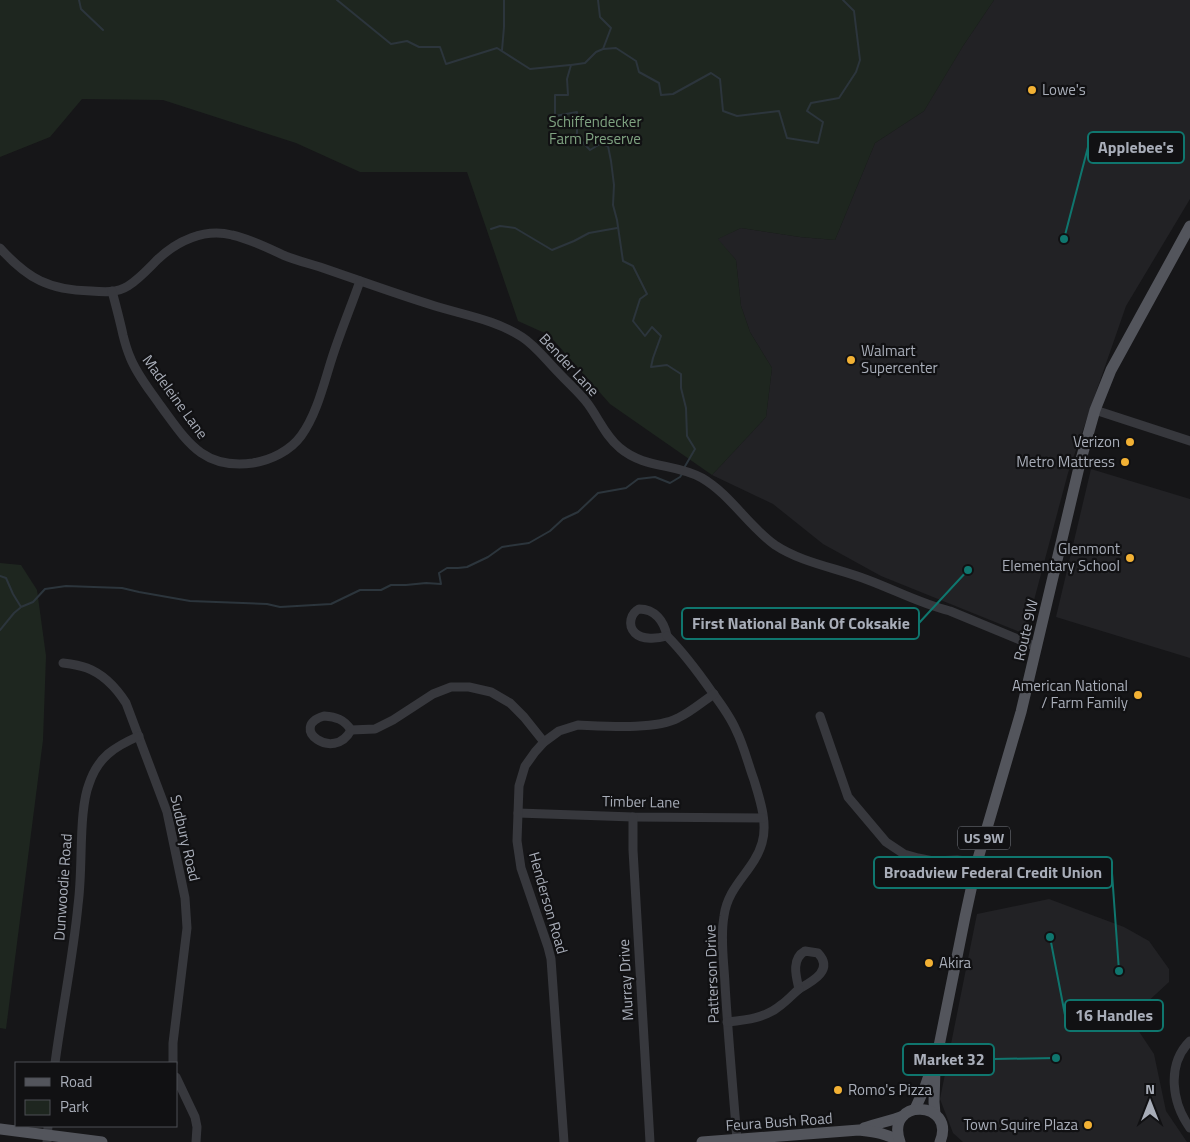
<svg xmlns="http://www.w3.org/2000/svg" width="1190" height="1142" font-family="'Titillium Web',sans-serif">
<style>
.built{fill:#222225}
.green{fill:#1e261f}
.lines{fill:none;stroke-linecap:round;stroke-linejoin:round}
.stream{stroke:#2c353c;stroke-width:2}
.minor{stroke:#37383d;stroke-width:9}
.major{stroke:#53555c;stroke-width:11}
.poi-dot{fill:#f2b134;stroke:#111113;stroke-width:2}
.labels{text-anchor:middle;stroke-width:4.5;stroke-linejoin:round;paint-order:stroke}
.shield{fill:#111113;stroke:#7b7e86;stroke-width:1}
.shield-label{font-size:14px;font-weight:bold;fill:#a8adb8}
.poi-label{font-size:15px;fill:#a8adb8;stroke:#111113;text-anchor:end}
.park-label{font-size:15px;fill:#7fa381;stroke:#111113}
.street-label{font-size:15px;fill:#a8adb8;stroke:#111113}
.leader{fill:none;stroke:#0f766e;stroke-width:2}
.callout-dot{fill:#0f766e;stroke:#111113;stroke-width:2}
.callout{fill:#111113;stroke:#0f766e;stroke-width:2}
.callout-label{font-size:16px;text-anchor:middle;font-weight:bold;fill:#a8adb8}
</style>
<rect width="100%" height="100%" fill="#161618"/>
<!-- built -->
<g class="built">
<polygon points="994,0 1190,0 1190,199 1126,306 1068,473 1025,634 881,576 823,544 773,504 712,475 766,417 772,368 750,332 741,306 736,260 717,239 741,228 800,237 835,240 875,143 924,111 963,46"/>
<polygon points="1091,469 1190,499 1190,658 1056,617"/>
<polygon points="1049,899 1124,927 1149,941 1169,969 1169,982 1130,1018 1154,1054 1166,1111 1187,1142 963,1142 953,1133 940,1099 977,914"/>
</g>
<!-- green -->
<g class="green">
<polygon points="0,0 994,0 963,46 924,111 875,143 835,240 800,237 741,228 718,239 736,260 741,306 750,332 772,368 766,417 712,475 610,404 549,335 518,321 467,172 360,172 296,143 163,100 82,99 50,137 0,157"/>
<polygon points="0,563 21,565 37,590 46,656 43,740 6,1029 0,1028"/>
</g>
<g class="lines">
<!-- stream -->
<g class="stream">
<polyline points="79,0 81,9 103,30"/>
<polyline points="337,0 391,44 407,41 419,47 440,47 446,64 497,48 530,69 570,65"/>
<polyline points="598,0 600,17 611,28 603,49"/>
<polyline points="502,50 504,27 504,0"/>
<polyline points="491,229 500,226 515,228 552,250 574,241 589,233 617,228"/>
<polyline points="684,468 695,449 687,436 686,408 681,388 681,374 667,365 651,367 653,358 661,336 652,327 645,336 633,321 640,299 647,294 633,266 623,261 617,220 613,205 614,185 611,161 608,146 600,144 590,150 577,136 577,112 555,116 555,95 568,95 567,79 571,65 585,63 596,52 603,49 616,48 636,61 639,72 659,83 661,95 673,94 711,73 720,79 723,111 737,116 779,111 787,138 818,143 823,122 807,111 811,103 839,98 856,72 860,60 854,11 843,0"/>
<polyline points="0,576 6,578 13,594 21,607 33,602 45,589 66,586 122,588 139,592 190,601 267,604 280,607 331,604 360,590 381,590 391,585 406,585 426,583 441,584 439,573 447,568 458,568 467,567 488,557 502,547 529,543 550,531 563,519 578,512 598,493 626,488 638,479 655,477 670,483 680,477 682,474"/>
<polyline points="0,630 14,613 20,608"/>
</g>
<!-- minor -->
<g class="minor">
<path d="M0,248C28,279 49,290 91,291C104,292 117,293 128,286C139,279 148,269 157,260C177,241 204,228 232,235C250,239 266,247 283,255C295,260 307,263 320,267C358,280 396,294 435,306C464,315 496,320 522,337C536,346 546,360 558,372C568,383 579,392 588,404C599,419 606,437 620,448C645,469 675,463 702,478C731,495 748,526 775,545C802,563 837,568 868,580C895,590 921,604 950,611L1037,647"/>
<path d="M112,291C116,306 120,321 123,335C125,343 127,350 130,357C137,375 149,389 160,405C186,440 202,470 253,463C271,460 290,451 301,436C318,413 325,378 334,352C342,328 352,304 360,281"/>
<polyline points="1095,410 1190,441"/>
<path d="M639,609C655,609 664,621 667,636C657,639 642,640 635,633C627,625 631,613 639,609Z"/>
<path d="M667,636C684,653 698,672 712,692C721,704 730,716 736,730C744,746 748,764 754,780C760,800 768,823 762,843C754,871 728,885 724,916C720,938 724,962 725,984C728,1036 733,1088 737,1140"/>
<path d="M63,663C71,664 79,665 87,668C103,674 117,689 126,703L167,812L185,898L187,928L173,1043V1063"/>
<path d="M324,716C336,717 344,719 351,730C334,763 287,727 324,716Z"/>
<polyline points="820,716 848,797 886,842 904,854 918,858 933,861 957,860 977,862"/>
<polyline points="351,730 375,729 393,720 433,694 451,687 469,687 491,692 510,703 524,717 544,742"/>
<polyline points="518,813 633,817 763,818"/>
<polyline points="633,817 633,850 650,1142"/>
<path d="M805,951L818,953C834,970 813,981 799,989C796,976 791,959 805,951Z"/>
<path d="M727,1022C746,1020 766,1018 781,1005C788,1000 793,994 799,989"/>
<path d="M1190,1041C1166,1065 1172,1103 1190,1128"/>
<path d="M55,1063C62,1010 73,958 78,905C82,875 80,844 83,814C84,804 85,794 89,784C98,757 114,747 139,736"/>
<polyline points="176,1077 195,1117 197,1127 196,1142"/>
<polyline points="47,1142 48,1126"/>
<path d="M564,1142L551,959L548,947L521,868L517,841L519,786L525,766L535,752L544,742L559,731L578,725C604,726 656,730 678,718C691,712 702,702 714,694"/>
</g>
<!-- major -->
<g class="major">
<polyline points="915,1109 925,1087 939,1046 965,917 977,862 1021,712 1080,463 1095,410 1111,370 1190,226"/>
<polyline points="935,1114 934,1102 935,1069"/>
<path d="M864,1128C877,1123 891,1121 903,1116"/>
<polyline points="0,1129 102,1142"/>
<path d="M702,1142L859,1130C875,1132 885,1133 899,1141"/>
<path d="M900,1142C884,1097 957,1100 940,1142"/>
</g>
</g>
<!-- markers -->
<g class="poi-dot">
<circle cx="1032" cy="90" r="5"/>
<circle cx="851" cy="360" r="5"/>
<circle cx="1130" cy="442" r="5"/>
<circle cx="1125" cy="462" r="5"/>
<circle cx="1130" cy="558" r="5"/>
<circle cx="1138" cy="695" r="5"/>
<circle cx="929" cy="963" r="5"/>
<circle cx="838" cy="1090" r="5"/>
<circle cx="1088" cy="1125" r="5"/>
</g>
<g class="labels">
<!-- shield labels -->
<rect class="shield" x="958" y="826.5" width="52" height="23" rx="4"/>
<g class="shield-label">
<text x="984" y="843">US 9W</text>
</g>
<!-- poi labels -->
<g class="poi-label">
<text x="1042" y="95" text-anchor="start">Lowe's</text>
<text x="861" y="356" text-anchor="start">Walmart<tspan x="861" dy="17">Supercenter</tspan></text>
<text x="1120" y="447">Verizon</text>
<text x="1115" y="467">Metro Mattress</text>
<text x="1120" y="554">Glenmont<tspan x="1120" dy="17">Elementary School</tspan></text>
<text x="1128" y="691">American National<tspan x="1128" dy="17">/ Farm Family</tspan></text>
<text x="939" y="968" text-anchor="start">Akira</text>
<text x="848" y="1095" text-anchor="start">Romo's Pizza</text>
<text x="1078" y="1130">Town Squire Plaza</text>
</g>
<!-- park labels -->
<g class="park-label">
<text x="595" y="127">Schiffendecker<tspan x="595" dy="17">Farm Preserve</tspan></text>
</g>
<!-- street labels -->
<g class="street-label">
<text transform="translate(569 365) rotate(47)" y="5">Bender Lane</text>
<text transform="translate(175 397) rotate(54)" y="5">Madeleine Lane</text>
<text transform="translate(1026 630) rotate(-77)" y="5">Route 9W</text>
<text transform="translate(641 802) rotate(1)" y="5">Timber Lane</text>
<text transform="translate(185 838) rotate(77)" y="5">Sudbury Road</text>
<text transform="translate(63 887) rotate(-86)" y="5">Dunwoodie Road</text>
<text transform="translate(548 903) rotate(74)" y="5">Henderson Road</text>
<text transform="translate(712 974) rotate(-92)" y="5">Patterson Drive</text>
<text transform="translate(626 980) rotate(-93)" y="5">Murray Drive</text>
<text transform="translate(779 1122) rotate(-4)" y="5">Feura Bush Road</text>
</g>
</g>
<!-- callouts -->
<path class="leader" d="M1064 239L1088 147M968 570L919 623M1119 971L1112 873M1050 937L1065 1015M1056 1058L994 1059"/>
<g class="callout-dot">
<circle cx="1064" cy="239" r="5"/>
<circle cx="968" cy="570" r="5"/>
<circle cx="1119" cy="971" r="5"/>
<circle cx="1050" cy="937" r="5"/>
<circle cx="1056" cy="1058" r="5"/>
</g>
<g class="callout">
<rect x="1088" y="132" width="96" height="31" rx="5"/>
<rect x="682" y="608" width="237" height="31" rx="5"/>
<rect x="874" y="857" width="238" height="31" rx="5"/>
<rect x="1065" y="1000" width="98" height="31" rx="5"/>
<rect x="903" y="1044" width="91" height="31" rx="5"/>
</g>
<g class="callout-label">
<text x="1136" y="153">Applebee's</text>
<text x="801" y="629">First National Bank Of Coksakie</text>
<text x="993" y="878">Broadview Federal Credit Union</text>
<text x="1114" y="1021">16 Handles</text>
<text x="949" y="1065">Market 32</text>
</g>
<!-- legend -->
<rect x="15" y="1062" width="162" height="65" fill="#111113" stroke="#4d4f55"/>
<rect x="25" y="1078" width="25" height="8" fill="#53555c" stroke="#4d4f55"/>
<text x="60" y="1087" font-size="15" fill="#a8adb8">Road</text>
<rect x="25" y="1100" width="25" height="15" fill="#1e261f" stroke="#4d4f55"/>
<text x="60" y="1112" font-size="15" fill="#a8adb8">Park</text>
<!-- north arrow -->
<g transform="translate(1150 1102)" stroke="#111113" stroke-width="4" paint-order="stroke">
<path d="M0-4L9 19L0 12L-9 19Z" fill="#a8adb8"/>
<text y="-8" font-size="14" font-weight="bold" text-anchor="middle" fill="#a8adb8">N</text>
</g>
</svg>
